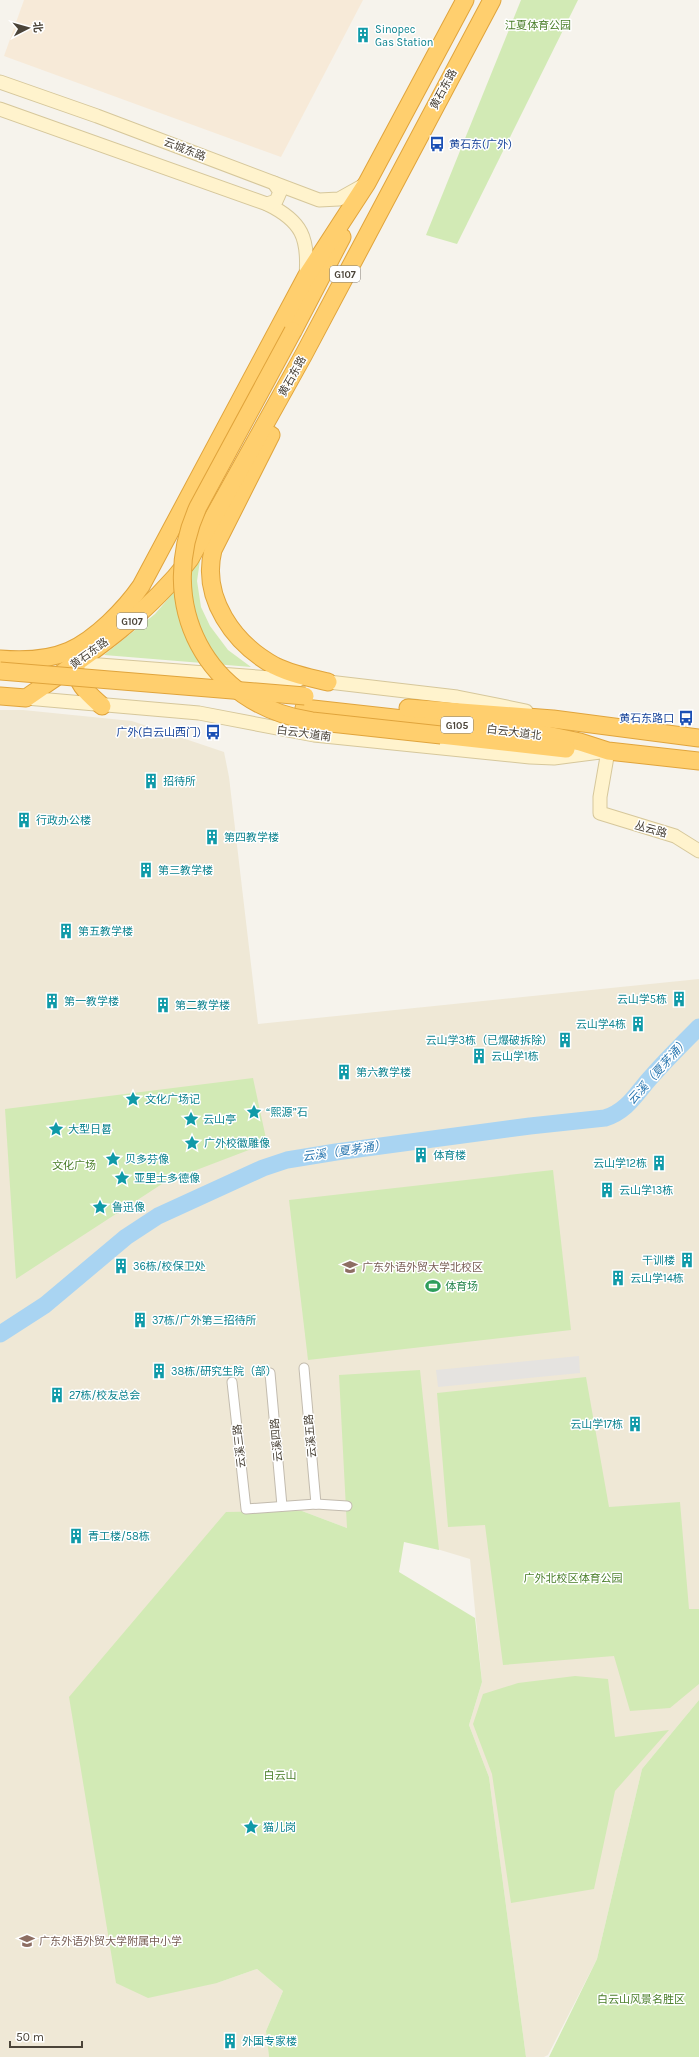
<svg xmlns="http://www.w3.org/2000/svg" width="699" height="2057" font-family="Karla,'Noto Sans SC',sans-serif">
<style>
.commercial{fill:#f7ead8}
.education{fill:#efe8d6}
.green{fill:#d2eab5}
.parking{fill:#e5e3e0}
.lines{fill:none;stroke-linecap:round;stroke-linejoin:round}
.river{stroke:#a9d4f2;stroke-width:17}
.street-casing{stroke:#c2bbae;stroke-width:11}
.secondary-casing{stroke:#d6c79b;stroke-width:15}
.highway-casing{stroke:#e0a43c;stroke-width:19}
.street{stroke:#fff;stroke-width:9}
.secondary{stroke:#fff3cd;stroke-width:13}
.highway{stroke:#ffcf6e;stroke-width:17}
.highway-bridge-casing{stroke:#e0a43c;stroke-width:19;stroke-linecap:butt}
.highway-bridge{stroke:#ffcf6e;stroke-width:17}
.labels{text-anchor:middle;stroke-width:3;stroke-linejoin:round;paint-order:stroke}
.shield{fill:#fff;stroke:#817c74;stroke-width:1}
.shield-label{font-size:10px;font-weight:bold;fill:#4b4439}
.park-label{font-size:11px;fill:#4a7f2a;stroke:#fff}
.culture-label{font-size:11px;fill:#0d838f;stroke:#fff;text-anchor:start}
.street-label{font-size:11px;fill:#4b4439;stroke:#fff}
.transit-label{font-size:11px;fill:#164399;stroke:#fff;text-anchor:end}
.education-label{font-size:11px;fill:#785e54;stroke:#fff;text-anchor:start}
.leisure-label{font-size:11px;fill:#27864d;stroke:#fff;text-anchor:start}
.water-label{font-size:12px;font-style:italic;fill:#2e7ab2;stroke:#fff}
</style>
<rect width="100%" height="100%" fill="#f6f3ec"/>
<!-- commercial -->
<polygon class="commercial" points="24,0 363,0 281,157 4,56"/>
<!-- education -->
<polygon class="education" points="0,710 23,710 132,721 224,752 229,777 258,1024 699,979 699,1700 642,1769 597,1959 548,2055 544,2057 526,2057 489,1777 469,1725 482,1682 470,1559 404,1539 347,1528 302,1511 217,1983 257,1969 283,1991 266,2031 269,2057 0,2057"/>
<!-- green -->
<g class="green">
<polygon points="521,0 578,0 457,244 426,235"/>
<polygon points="202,547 197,581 201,607 210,626 228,650 251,667 104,655 155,614 174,592"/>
<polygon points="253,1078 267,1143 165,1182 16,1279 5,1109"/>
<polygon points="553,1170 571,1330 308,1360 289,1200"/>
<polygon points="420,1370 439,1550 404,1542 399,1572 475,1618 482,1682 469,1725 489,1777 526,2057 269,2057 266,2031 283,1991 257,1969 217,1983 148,1998 116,1983 69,1697 226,1512 302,1511 347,1528 339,1375"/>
<polygon points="586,1377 609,1507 680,1502 689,1609 699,1609 699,1684 670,1708 630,1711 614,1656 503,1665 485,1525 448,1527 437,1393"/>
<polygon points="575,1676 608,1679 615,1737 669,1730 615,1791 594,1889 511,1903 492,1774 473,1724 483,1694 518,1683"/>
<polygon points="699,1700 699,2057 549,2057 597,1959 642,1769"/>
</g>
<!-- parking -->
<polygon class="parking" points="579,1356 580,1373 438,1387 436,1370"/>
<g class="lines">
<!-- river -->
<path class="river" d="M0,1334L45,1305L126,1237L158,1216L263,1168L287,1160L336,1152L530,1126L605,1118C628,1111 637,1092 652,1076C667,1059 683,1043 699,1027"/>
<!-- street casing -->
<g class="street-casing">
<g id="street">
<polyline points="304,1368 316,1504"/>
<polyline points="270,1373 282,1506"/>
<polyline points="232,1382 246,1509 316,1504 347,1506"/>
</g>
</g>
<!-- secondary casing -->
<g class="secondary-casing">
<g id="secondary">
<polyline points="0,82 97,116 319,200 339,199 364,185"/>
<path d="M0,109L267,204C302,221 309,238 306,276"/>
<polyline points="267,204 276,201 280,192 274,183"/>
<polyline points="73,663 298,680"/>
<polyline points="320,681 457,697 526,711"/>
<polyline points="26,698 199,713 314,735 530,757 554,758 608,751 600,797 600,813 675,836 699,851"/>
</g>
</g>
<!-- highway casing -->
<g class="highway-casing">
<g id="highway">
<polyline points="293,331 342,237"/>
<path d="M271,435L213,550C201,598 234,644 275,666C291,674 310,678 328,682"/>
<path d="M0,659C23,661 48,660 69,651C96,639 125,609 141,586L306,277L367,183L465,0"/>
<path d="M76,664C74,683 90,695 102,706"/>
<path d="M0,696L26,698C85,657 145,618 190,559L303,356L492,0"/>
<polyline points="304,708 547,735 580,742 608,751 699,761"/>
<polyline points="408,708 553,719 699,738"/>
<polyline points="441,735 566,749"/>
</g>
</g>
<!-- street -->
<use href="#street" class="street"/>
<!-- secondary -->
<use href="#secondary" class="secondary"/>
<!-- highway -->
<use href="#highway" class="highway"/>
<!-- highway-bridge casing -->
<g class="highway-bridge-casing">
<g id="highway-bridge">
<path d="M293,331L198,507C154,604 206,705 312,721L441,735"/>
<polyline points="0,671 305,696"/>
</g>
</g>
<!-- highway-bridge -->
<use href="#highway-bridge" class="highway-bridge"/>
</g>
<!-- icons -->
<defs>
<g id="building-bare" transform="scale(1.2)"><path d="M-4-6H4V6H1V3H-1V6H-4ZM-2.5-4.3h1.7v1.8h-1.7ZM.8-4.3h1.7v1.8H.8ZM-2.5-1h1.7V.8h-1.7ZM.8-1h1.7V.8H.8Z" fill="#0f9aa8" stroke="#fff" stroke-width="2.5" paint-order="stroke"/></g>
<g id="bus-bare" transform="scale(1.2)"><path d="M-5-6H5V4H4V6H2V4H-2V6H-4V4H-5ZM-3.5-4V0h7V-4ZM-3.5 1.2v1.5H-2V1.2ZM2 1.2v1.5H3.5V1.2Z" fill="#1a4fb4" stroke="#fff" stroke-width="2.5" paint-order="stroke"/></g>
<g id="sight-bare" transform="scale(1.2)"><path d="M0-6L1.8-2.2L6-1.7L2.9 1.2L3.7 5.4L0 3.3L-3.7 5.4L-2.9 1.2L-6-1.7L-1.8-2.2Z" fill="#0f9aa8" stroke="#fff" stroke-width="2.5" paint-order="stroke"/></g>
<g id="university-bare" transform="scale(1.2)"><path d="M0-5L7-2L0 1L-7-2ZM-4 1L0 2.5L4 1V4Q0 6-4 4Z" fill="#8d6e63" stroke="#fff" stroke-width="2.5" paint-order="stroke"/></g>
<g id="stadium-bare" transform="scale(1.2)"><path d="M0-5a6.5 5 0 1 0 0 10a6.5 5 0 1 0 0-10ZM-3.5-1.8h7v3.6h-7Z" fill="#2e9e5b" stroke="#fff" stroke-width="2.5" paint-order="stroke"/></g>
<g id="school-bare" transform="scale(1.2)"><path d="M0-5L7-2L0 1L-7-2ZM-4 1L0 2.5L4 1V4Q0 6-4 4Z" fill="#8d6e63" stroke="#fff" stroke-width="2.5" paint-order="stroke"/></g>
</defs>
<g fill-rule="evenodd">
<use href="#building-bare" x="363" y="35"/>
<use href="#bus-bare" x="437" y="144"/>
<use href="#bus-bare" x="686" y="718"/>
<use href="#bus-bare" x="213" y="732"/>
<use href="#building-bare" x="151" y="781"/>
<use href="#building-bare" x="24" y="820"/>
<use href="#building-bare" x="212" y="837"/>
<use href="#building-bare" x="146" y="870"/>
<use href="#building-bare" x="66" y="931"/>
<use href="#building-bare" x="679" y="999"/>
<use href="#building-bare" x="52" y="1001"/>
<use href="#building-bare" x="163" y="1005"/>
<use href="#building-bare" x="638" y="1024"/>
<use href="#building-bare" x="565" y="1040"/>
<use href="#building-bare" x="479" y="1056"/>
<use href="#building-bare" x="344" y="1072"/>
<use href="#sight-bare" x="133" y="1099"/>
<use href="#sight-bare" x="254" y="1112"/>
<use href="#sight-bare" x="191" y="1119"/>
<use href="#sight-bare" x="56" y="1129"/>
<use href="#sight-bare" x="192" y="1143"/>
<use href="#building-bare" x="421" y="1155"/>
<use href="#sight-bare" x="113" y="1159"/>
<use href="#building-bare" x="659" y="1163"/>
<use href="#sight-bare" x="122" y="1178"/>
<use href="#building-bare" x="607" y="1190"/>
<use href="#sight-bare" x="100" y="1207"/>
<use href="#building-bare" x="687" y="1260"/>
<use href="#building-bare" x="121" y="1266"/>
<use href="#university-bare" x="350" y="1267"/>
<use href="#building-bare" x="618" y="1278"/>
<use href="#stadium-bare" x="433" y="1286"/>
<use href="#building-bare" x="140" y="1320"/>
<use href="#building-bare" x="159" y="1371"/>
<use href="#building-bare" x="57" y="1395"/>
<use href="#building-bare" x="635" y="1424"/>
<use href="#building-bare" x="76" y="1536"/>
<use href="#sight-bare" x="251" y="1827"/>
<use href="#school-bare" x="27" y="1941"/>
<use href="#building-bare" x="230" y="2041"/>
</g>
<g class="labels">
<!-- shield labels -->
<g class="shield">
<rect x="330" y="266" width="30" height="16" rx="3"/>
<rect x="117" y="613" width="30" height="16" rx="3"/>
<rect x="441" y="717" width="32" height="16" rx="3"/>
</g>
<g class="shield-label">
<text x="345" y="278">G107</text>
<text x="132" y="625">G107</text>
<text x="457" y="729">G105</text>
</g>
<!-- park labels -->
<g class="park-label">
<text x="538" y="29">江夏体育公园</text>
<text x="74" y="1169">文化广场</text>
<text x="573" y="1582">广外北校区体育公园</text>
<text x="280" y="1779">白云山</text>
<text x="641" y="2003">白云山风景名胜区</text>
</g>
<!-- culture labels -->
<g class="culture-label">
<text x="375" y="33">Sinopec<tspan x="375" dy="13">Gas Station</tspan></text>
<text x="163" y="785">招待所</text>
<text x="36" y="824">行政办公楼</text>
<text x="224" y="841">第四教学楼</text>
<text x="158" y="874">第三教学楼</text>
<text x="78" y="935">第五教学楼</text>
<text x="667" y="1003" text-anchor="end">云山学5栋</text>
<text x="64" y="1005">第一教学楼</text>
<text x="175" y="1009">第二教学楼</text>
<text x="626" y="1028" text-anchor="end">云山学4栋</text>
<text x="553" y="1044" text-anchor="end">云山学3栋（已爆破拆除）</text>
<text x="491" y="1060">云山学1栋</text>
<text x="356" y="1076">第六教学楼</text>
<text x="145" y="1103">文化广场记</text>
<text x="266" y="1116">“熙源”石</text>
<text x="203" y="1123">云山亭</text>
<text x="68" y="1133">大型日晷</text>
<text x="204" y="1147">广外校徽雕像</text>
<text x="433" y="1159">体育楼</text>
<text x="125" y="1163">贝多芬像</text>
<text x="647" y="1167" text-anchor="end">云山学12栋</text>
<text x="134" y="1182">亚里士多德像</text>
<text x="619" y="1194">云山学13栋</text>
<text x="112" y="1211">鲁迅像</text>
<text x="675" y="1264" text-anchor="end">干训楼</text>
<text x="133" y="1270">36栋/校保卫处</text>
<text x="630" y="1282">云山学14栋</text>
<text x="152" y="1324">37栋/广外第三招待所</text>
<text x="171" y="1375">38栋/研究生院（部）</text>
<text x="69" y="1399">27栋/校友总会</text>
<text x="623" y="1428" text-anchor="end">云山学17栋</text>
<text x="88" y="1540">青工楼/58栋</text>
<text x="263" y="1831">猫儿岗</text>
<text x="242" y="2045">外国专家楼</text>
</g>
<!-- street labels -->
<g class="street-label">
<text transform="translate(443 89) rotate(-62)" y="4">黄石东路</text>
<text transform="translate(185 149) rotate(21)" y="4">云城东路</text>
<text transform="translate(292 376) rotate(-61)" y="4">黄石东路</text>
<text transform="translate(89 653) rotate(-36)" y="4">黄石东路</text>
<text transform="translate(514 732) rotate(7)" y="4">白云大道北</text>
<text transform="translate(304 733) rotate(8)" y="4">白云大道南</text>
<text transform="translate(651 829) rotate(16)" y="4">丛云路</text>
<text transform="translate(310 1436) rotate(-95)" y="4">云溪五路</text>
<text transform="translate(276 1440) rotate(-95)" y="4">云溪四路</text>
<text transform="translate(239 1446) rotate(-96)" y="4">云溪三路</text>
</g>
<!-- transit labels -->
<g class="transit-label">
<text x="449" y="148" text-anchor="start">黄石东(广外)</text>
<text x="674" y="722">黄石东路口</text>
<text x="201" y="736">广外(白云山西门)</text>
</g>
<!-- education labels -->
<g class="education-label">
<text x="362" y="1271">广东外语外贸大学北校区</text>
<text x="39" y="1945">广东外语外贸大学附属中小学</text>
</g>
<!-- leisure labels -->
<g class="leisure-label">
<text x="445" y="1290">体育场</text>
</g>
<!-- water labels -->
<g class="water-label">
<text transform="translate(658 1071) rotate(-48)" y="4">云溪（夏茅涌）</text>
<text transform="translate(344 1151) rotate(-8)" y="4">云溪（夏茅涌）</text>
</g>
</g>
<!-- north arrow -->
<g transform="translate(28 28) rotate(84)" stroke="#ffffff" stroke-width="3" paint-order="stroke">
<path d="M0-3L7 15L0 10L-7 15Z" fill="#4b4439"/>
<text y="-6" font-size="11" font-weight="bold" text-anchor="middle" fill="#4b4439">北</text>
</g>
<!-- scale -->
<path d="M10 2041v6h72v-6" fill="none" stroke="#4b4439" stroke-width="2"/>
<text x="16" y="2041" font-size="12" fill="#4b4439" stroke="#ffffff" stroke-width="3" paint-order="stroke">50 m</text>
</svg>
